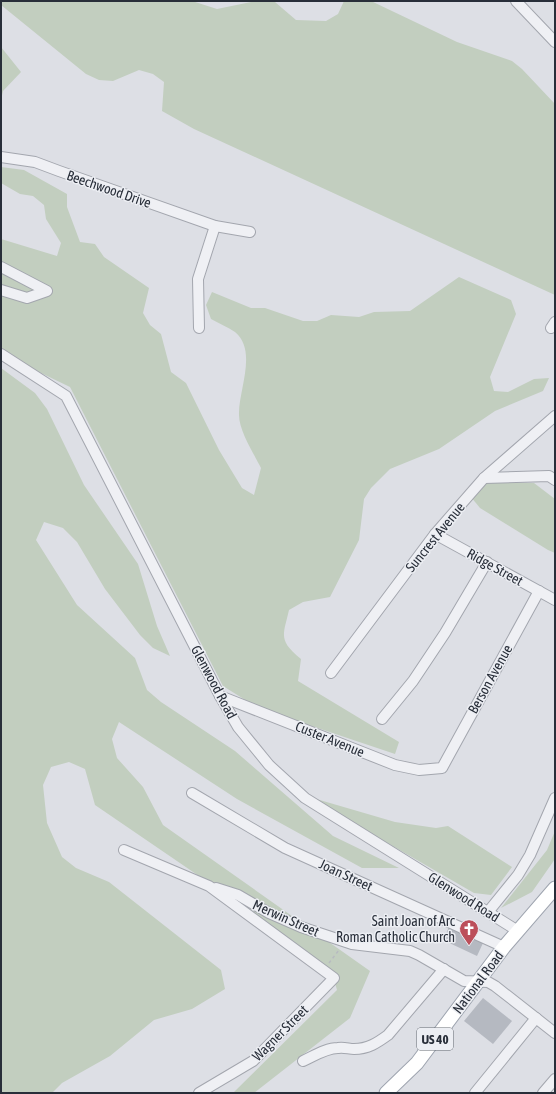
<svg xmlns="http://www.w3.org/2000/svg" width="556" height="1094" font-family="'Asap Condensed',sans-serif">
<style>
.green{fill:#c2cebf}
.building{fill:#b5b9c1}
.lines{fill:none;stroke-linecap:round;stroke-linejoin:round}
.minor-casing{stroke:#a3a6ae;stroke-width:12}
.major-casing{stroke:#9ea4af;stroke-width:15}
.path{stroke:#b7bac0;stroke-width:1.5;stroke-dasharray:3 3;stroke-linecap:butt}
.minor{stroke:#eff0f4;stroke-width:10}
.major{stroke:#fff;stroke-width:13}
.labels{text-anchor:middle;stroke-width:3;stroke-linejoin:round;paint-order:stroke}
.shield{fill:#eceef3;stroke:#636871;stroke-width:1}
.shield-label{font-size:13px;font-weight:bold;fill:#282e39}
.street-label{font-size:14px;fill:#282e39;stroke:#eceef3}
.poi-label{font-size:14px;fill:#282e39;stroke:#eceef3;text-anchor:end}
</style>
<rect width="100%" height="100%" fill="#dddfe5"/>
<!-- green -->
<g class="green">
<polygon points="1,1 192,1 217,9 256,1 267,1 275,2 296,20 326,21 338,14 344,1 371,1 457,42 512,61 522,69 555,104 555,295 194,129 162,111 164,82 153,74 139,70 113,81 99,80 86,74 1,5"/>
<polygon points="1,47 21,72 3,91 1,100"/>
<path d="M1,167L24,170L67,194V207L80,242L95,244L104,257L149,288L143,313L150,325L161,334L171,372L186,383L219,450L242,488L254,495L261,468C254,454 239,431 239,415C238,391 258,351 235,332C228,327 218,323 211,319L206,305L212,292L251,308H265L303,321H317L331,315L359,317L374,312L410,311L459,277L511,300L516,314L490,377L494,391L508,392L534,379L549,378L543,391L495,411L439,449L390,469L371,488L364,499L359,540L330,597L303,602L289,610C283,636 278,640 301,659L298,681L399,742L395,754L258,708L223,686L70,387L16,361L1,349V239L57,256L61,243L46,219L44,205L33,196L20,194L1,183Z"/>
<polygon points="1,368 35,393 47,409 84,485 138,564 157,626 170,656 153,648 140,635 105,589 77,542 63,528 44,522 36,540 77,605 135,658 147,690 161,702 235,751 333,836 399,868 362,868 237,799 119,722 112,739 117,758 143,787 163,825 370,971 350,1018 254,1093 233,1093 337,990 332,972 259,917 95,805 85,769 69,762 51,767 43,785 47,823 62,857 76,868 109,882 221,970 225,989 192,1009 154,1020 110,1056 62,1083 52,1093 1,1093"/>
<polygon points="491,482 534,483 555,499 555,553 548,550 480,508 471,497 480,487"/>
<polygon points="306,796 395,822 436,828 448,826 512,867 491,895 474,893"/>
<polygon points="555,831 555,859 532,892 501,908 547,850"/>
</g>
<!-- building -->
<g class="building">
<polygon points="449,927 483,943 477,956 443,940"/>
<polygon points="483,998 512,1021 493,1044 464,1021"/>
</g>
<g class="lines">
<!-- minor casing -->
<g class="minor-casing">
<g id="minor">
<polyline points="516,1 555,42"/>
<polyline points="1,157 35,162 59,171 215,226 250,232"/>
<polyline points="1,267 47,291 27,298 1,290"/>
<polyline points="199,328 198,279 215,226"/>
<polyline points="551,328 555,322"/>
<polyline points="1,354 66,396 220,696 238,727 269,765 305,798 518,931"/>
<polyline points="484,478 549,476 555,480"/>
<polyline points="435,534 555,600"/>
<polyline points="331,673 435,534 484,478 555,416"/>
<polyline points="220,696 395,765 419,770 442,768 539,591"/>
<polyline points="382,719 413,681 445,633 487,562"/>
<polyline points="192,793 285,848 504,947"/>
<polyline points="124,850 209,886 334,978 253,1061 199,1093"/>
<polyline points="216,888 238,895 269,913 301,927 352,944 410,951 419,955 464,981 488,982 495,986 555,1033"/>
<polyline points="488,912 518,875 530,855 555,798"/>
<path d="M303,1061C314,1056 326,1048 338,1048C344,1047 349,1049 354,1049C368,1049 377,1043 388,1035L444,969"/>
<polyline points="475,1093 536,1018"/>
<polyline points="543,1093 555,1079"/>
</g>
</g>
<!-- major casing -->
<g class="major-casing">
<polyline id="major" points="386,1093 417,1063 504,947 555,888"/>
</g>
<!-- path -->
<polyline class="path" points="329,963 339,950"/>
<!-- minor -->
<use href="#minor" class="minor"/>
<!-- major -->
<use href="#major" class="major"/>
</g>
<!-- icons -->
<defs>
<g id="church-pin" transform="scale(1)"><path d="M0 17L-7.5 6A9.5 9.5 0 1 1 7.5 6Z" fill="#bc4f5a" stroke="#eceef3"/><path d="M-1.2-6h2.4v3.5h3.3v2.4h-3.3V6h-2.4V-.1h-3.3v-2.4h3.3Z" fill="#fff"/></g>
</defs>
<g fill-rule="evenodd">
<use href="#church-pin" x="469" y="929"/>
</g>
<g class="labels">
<!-- shield labels -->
<rect class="shield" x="417" y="1028" width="36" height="22" rx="3"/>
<g class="shield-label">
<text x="435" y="1044">US 40</text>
</g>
<!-- street labels -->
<g class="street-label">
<text transform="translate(109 189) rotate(19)" y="5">Beechwood Drive</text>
<text transform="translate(435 537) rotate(-51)" y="5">Suncrest Avenue</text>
<text transform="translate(495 567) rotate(29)" y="5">Ridge Street</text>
<text transform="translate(490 679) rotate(-61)" y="5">Berson Avenue</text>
<text transform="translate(214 682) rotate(62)" y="5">Glenwood Road</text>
<text transform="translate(330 739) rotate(22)" y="5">Custer Avenue</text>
<text transform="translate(346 875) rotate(25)" y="5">Joan Street</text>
<text transform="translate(464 897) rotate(32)" y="5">Glenwood Road</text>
<text transform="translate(286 918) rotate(24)" y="5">Merwin Street</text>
<text transform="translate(478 982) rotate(-53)" y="5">National Road</text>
<text transform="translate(280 1033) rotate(-45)" y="5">Wagner Street</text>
</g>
<!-- poi labels -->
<g class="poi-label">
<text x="455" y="926">Saint Joan of Arc<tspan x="455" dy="16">Roman Catholic Church</tspan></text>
</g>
</g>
<!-- border -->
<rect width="556" height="1094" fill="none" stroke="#282e39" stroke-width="4"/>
</svg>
